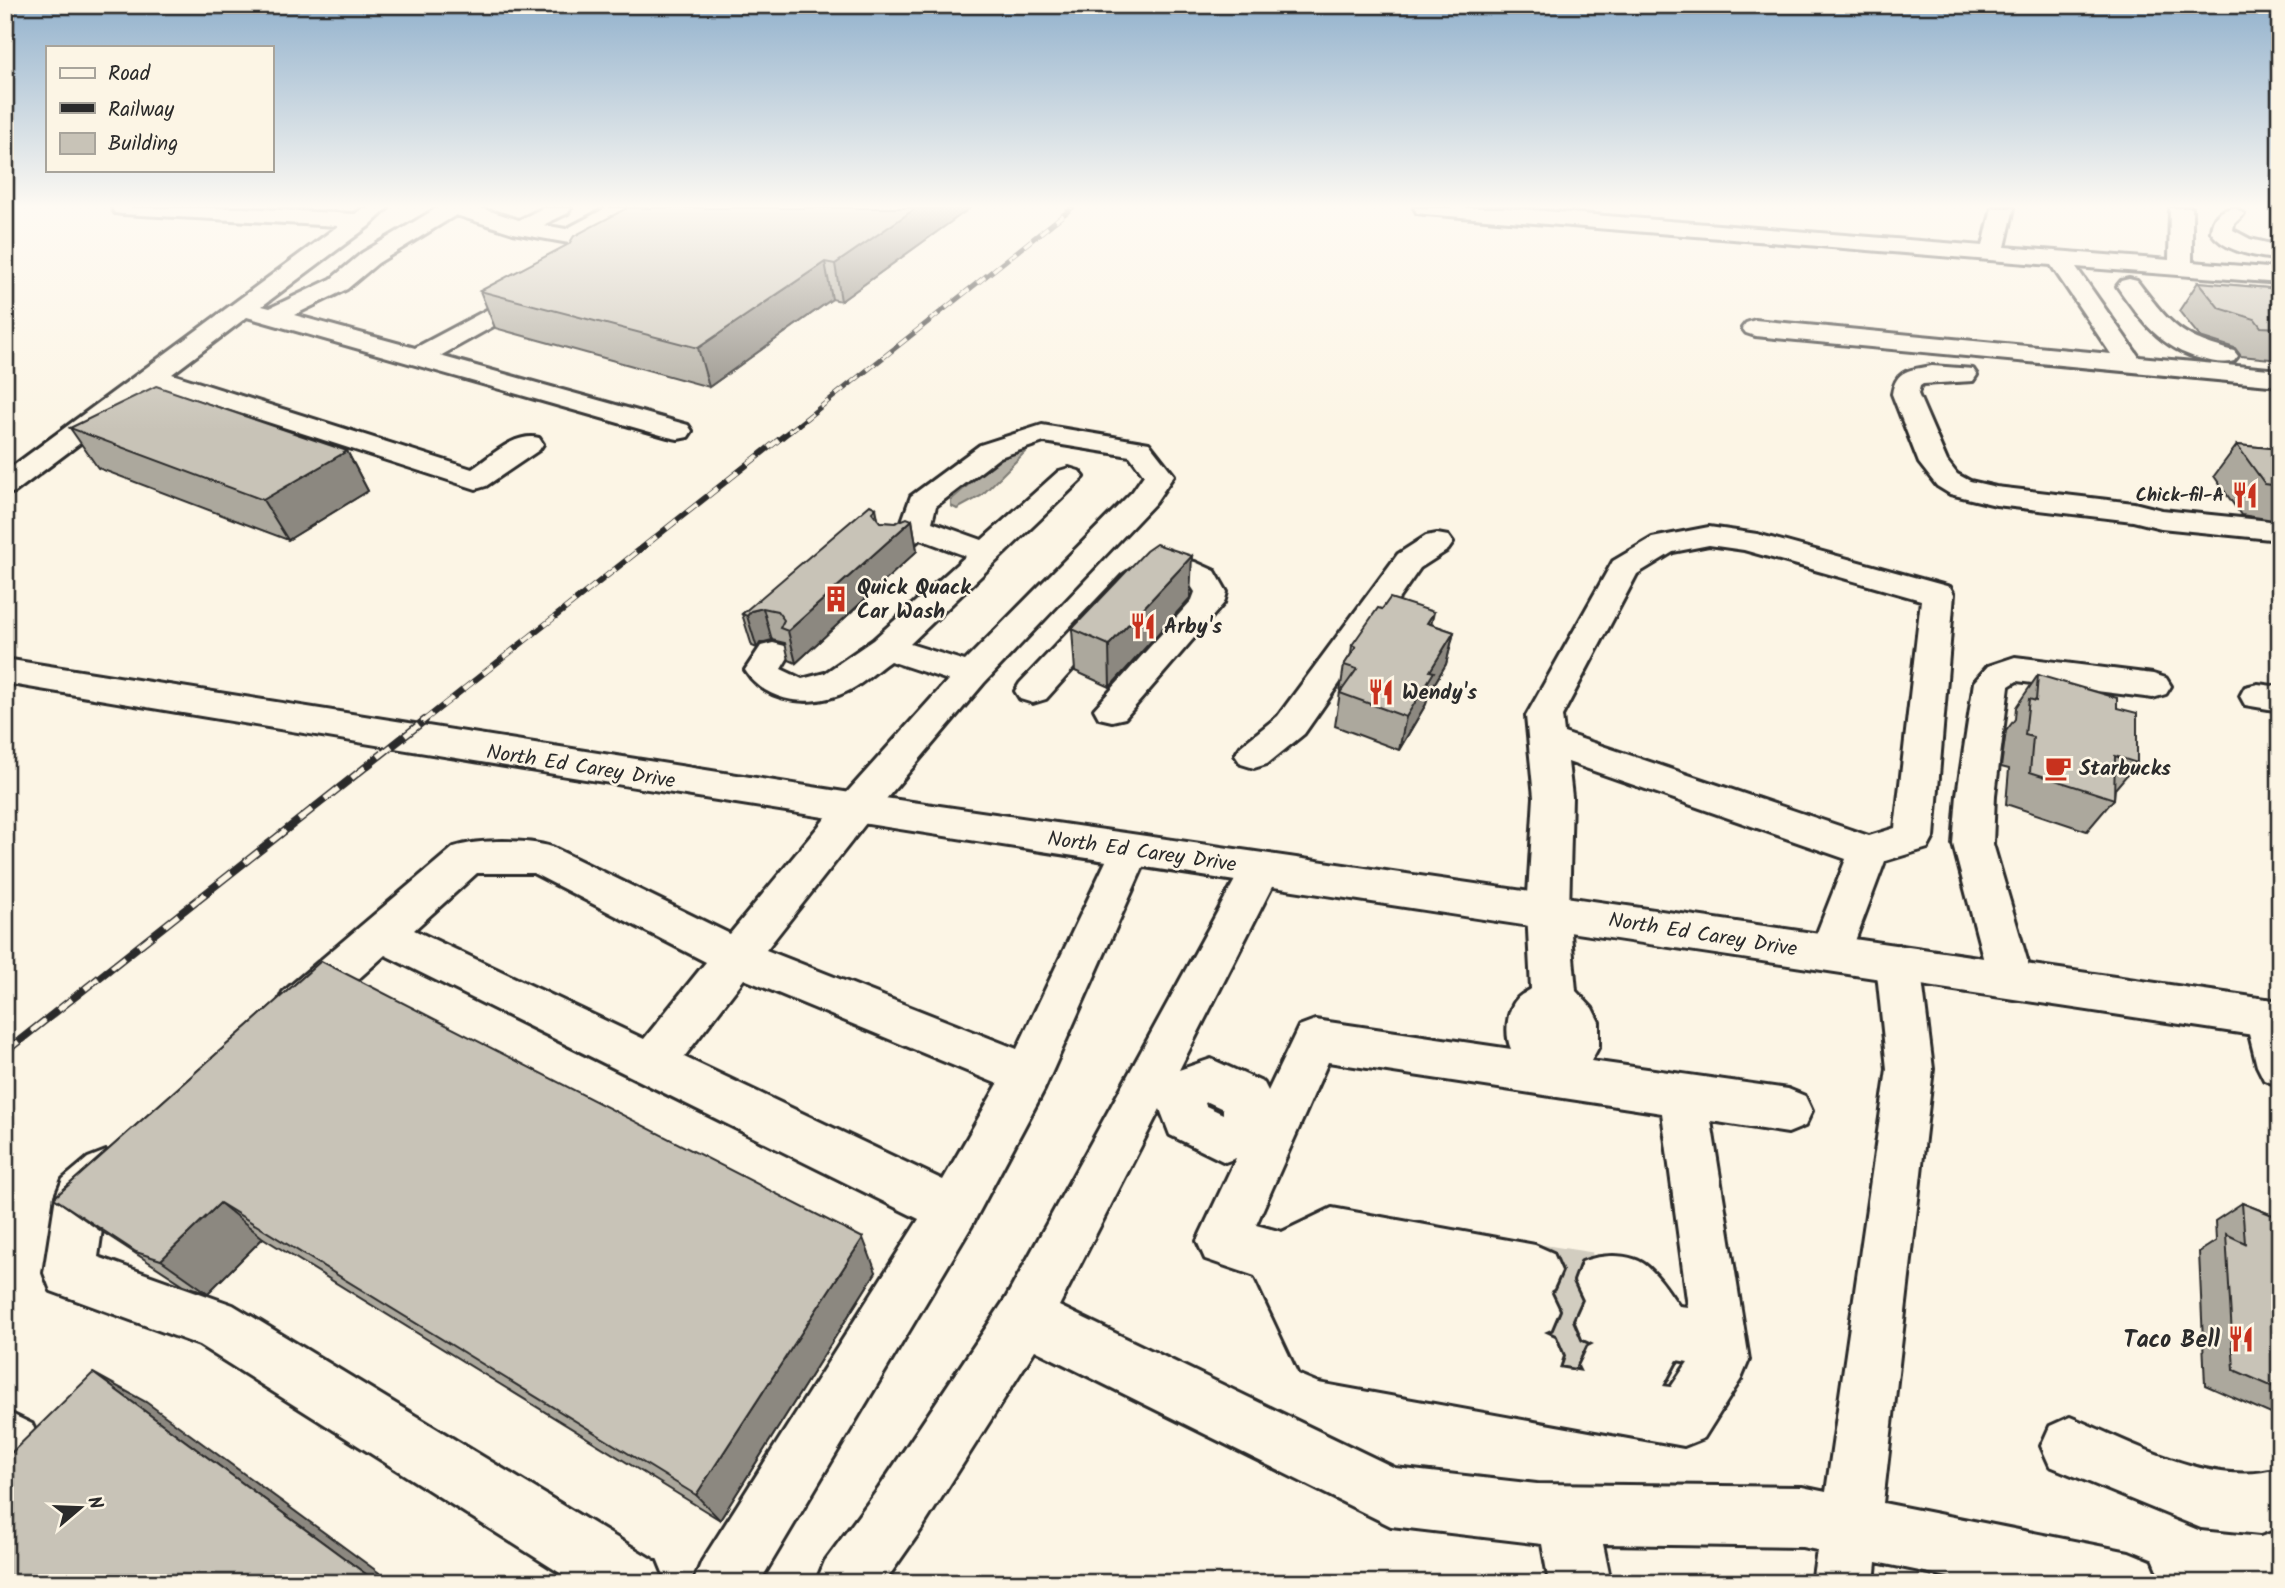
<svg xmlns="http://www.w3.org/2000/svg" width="2285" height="1588" font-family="Kalam,sans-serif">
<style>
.water{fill:#b4b0a5;stroke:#7d7b74;stroke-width:2}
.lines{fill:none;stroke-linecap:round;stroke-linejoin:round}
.minor-tunnel{stroke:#d2cdc0;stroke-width:54;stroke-dasharray:54 27;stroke-linecap:butt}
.minor-casing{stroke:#2b2b2b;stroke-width:6}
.major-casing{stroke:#2b2b2b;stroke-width:6}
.minor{fill:#fcf5e5;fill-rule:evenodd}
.major{fill:#fcf5e5;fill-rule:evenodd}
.rail-far2-casing{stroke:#2b2b2b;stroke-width:5}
.rail-far1-casing{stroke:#2b2b2b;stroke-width:6}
.rail-casing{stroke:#2b2b2b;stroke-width:8}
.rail-far2{stroke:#fcf5e5;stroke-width:3.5;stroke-dasharray:10;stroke-linecap:butt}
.rail-far1{stroke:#fcf5e5;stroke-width:4.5;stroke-dasharray:13;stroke-linecap:butt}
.rail{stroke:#fcf5e5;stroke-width:5;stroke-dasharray:17;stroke-linecap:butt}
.wall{fill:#aca89d;stroke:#2b2b2b;stroke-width:2}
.shaded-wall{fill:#8c8880;stroke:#2b2b2b;stroke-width:2}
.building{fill:#c8c3b7;stroke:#2b2b2b;stroke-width:2}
.labels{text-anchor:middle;stroke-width:5;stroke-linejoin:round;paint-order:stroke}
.far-poi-label{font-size:18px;font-weight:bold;fill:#2b2b2b;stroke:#fcf5e5;text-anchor:end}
.poi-label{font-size:21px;font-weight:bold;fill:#2b2b2b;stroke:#fcf5e5;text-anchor:start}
.street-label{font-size:21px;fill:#2b2b2b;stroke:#fcf5e5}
.near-poi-label{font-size:24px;font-weight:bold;fill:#2b2b2b;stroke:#fcf5e5;text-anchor:end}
</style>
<rect width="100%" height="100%" fill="#fcf5e5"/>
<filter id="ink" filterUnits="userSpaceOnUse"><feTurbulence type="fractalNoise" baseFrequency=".0143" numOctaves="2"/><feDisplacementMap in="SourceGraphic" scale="14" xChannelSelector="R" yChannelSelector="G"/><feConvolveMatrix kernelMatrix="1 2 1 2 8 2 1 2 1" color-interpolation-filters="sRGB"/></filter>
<g filter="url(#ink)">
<!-- water -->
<polygon class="water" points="1035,442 981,496 957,509 951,506 951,500 975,479 1004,445"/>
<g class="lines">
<!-- minor-tunnel -->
<g class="minor-tunnel">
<polyline points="1535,1271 1601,1281"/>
<polyline points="1532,1310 1602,1320"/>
<polyline points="1536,1356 1607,1366"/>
</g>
<!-- minor casing -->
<g class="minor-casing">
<g id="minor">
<path d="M112,208H243L355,214L363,208H388L369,226L262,306L270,308L331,279L362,253L437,208H480L519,220L543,208H571L568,213L543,225L566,229L606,208H634L631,213L569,243L513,233L456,215L378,263L347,289L294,315L415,348L528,288L536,286L544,288L548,293L544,298L440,356L688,425L692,431L688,437L678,439L668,437L247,317L172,374L472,469C491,456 515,432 539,438L543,444L539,450L486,486L476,489L156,386L15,492L5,495V472L338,226L123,214L115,213Z"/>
<polygon points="1414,208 1507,208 1983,246 1992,208 2014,208 2005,247 2169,260 2170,208 2192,208 2192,262 2280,269 2280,283 2076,267 2139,357 2280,370 2280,386 1755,336 1746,333 1742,328 1746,323 1755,320 2111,354 2051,265 1425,214 1417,213"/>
<path d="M2235,208L2244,214L2234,224L2233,230L2250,239L2280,246V260C2257,256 2225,253 2211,232C2212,217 2220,209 2235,208Z"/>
<path d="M2129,279L2137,281C2171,325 2179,337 2234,351L2238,356L2234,361C2223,364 2213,362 2202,359C2161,349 2140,319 2117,286L2121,281Z"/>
<path d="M1932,366L1973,369L1977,375L1973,381L1923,384L1920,386L1918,394L1947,461L1957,474L1970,481L1996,487L2134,503L2162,510L2280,522V540L2161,528L2133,521L1996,505L1950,494L1937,486L1919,463L1892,394C1896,369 1910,370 1932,366Z"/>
<path d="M1042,425L1149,443L1174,475L1155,503L984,683L870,818L766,950L1017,1049L1116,840L1130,836L1144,840L1150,851L1044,1090L971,1227L759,1583H693L702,1561L919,1219L385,955L315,1018L299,1024L283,1018L277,1005L283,992L454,847C479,839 527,839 552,847L730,934L842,798L948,680L890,661C877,670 864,683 850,690C815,708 767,705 745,670L761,646L773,643L785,646L790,654L781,669L802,679L825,673L873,640L966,556L920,539C908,550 902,555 886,551L881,544L901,524L911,496L980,445ZM1044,442L1130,456L1144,475L1133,491L965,661L910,644L1084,477L1079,471L1069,468L1059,471L982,540L932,522L936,506L1000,457ZM477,873H533L706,962L644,1039L414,930ZM744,979L998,1084L943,1180L684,1057Z"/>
<path d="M1709,527L1757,534L1950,587L1954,594L1934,837L1928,848L1885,861L1846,965L1831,971L1816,965L1809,953L1846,859L1568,762L1572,797L1569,911L1576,991L1592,1008L1599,1022V1046L1591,1061L1788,1089L1805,1096L1812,1111L1805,1126L1788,1133L1711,1121L1749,1360L1741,1379L1704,1438L1684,1446L1319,1380L1300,1372L1255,1276L1205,1259L1197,1241L1236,1158L1225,1162L1170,1135L1160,1109L1059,1306L1395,1468L1537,1484L1802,1487L1826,1492L1887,1069L1876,963L1883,950L1898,945L1913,950L1920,963L1933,1069L1883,1503L2129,1552L2151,1561L2160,1583H1978L1876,1562L1874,1583H1812L1817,1550L1802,1547L1603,1544L1611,1583H1549L1542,1544L1391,1526L1035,1350L921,1530L884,1583H816L825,1561L879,1488L1006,1298L1247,858L1261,853L1275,858L1281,869L1179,1070L1211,1059L1264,1083L1268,1091L1299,1026L1315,1020L1511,1049C1505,1036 1506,1011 1517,999C1520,995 1527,992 1531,989L1527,911L1534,797L1526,716L1613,561L1652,538ZM1709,545L1744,550L1921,600L1895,828L1869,836L1564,733L1562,716L1637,574L1673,552ZM1328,1062L1662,1113L1688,1307L1679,1306C1670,1294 1662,1280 1651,1270C1635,1252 1602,1254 1582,1262L1575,1281L1584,1300L1575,1320L1583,1339L1594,1344L1588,1347L1579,1366L1582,1372L1559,1368L1563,1356L1555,1337L1544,1332L1551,1329L1559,1310L1550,1291L1553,1289L1561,1271L1553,1253L1535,1245L1332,1208L1282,1232L1256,1225ZM1208,1102L1223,1109V1114L1206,1106L1205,1103ZM1677,1360L1688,1362L1671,1387L1663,1386Z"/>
<polygon points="1437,534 1448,536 1453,543 1448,550 1420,568 1304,734 1267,764 1254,768 1241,764 1235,755 1241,746 1278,716 1398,554 1426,536"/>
<path d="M1167,557L1195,562L1215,571L1227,592L1224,603L1125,718L1112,721L1099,718L1094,709L1192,600L1195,592C1183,569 1161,577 1144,590L1046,699L1033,703L1020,699L1015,691L1020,683L1122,576L1139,564Z"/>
<polygon points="2015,657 2153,674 2166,678 2171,686 2166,694 2153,698 2017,681 2009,686 1995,795 1993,844 2033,980 2027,993 2011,998 1995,993 1989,980 1953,844 1957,795 1974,682 1988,666"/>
<polygon points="2258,684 2280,687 2280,711 2245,705 2240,696 2245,687"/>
<polygon points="2267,999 2280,1003 2280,1086 2264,1080 2257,1066 2245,1018 2251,1004"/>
<polygon points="106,1151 124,1158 131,1174 124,1190 105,1208 98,1257 233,1305 655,1561 664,1583 576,1583 199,1345 51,1291 44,1273 56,1196 63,1179 88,1158"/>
<polygon points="5,1411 32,1424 41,1444 32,1464 12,1473 5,1470"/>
<path d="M2070,1417C2131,1442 2215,1490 2280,1468V1527L2260,1534L2201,1528L2050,1466L2041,1446L2050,1426Z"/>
</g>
</g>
<!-- major casing -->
<g class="major-casing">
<path id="major" d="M5,659L857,794L2280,1001V1039C1521,925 762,812 5,683Z"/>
</g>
<!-- minor -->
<use href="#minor" class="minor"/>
<!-- major -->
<use href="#major" class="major"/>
<!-- rail-far2 casing -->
<g class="rail-far2-casing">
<polyline id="rail-far2" points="789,432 1072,208"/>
</g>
<!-- rail-far1 casing -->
<g class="rail-far1-casing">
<polyline id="rail-far1" points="422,722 791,430"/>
</g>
<!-- rail casing -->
<g class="rail-casing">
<polyline id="rail" points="5,1052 425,720"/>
</g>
<!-- rail-far2 -->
<use href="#rail-far2" class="rail-far2"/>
<!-- rail-far1 -->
<use href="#rail-far1" class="rail-far1"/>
<!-- rail -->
<use href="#rail" class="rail"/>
</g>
<!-- wall -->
<g class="wall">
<polygon points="970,208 841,301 832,299 709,387 495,328 480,291"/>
<polygon points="2198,282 2280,289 2280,360 2241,356 2235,348 2200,337 2179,311"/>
<polygon points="70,428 347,451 368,491 288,540 98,468"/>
<polygon points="2237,445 2280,449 2280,521 2241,515 2214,476"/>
<polygon points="912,520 917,551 796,663 789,660 785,643 772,640 760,643 757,648 752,646 742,614 879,521 880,522 895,523"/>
<polygon points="1190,598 1110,687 1075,671 1072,629"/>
<polygon points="1431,624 1454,632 1446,664 1429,693 1426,704 1399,750 1335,726 1344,665 1351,654 1352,645"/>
<polygon points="2038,675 2117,708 2137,763 2115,789 2114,799 2087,831 2006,804 2009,769 2001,767 2006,731 2015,719 2016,707"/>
<polygon points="321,961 876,1272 720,1520 263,1238 208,1293 184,1285 104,1233 54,1198"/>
<polygon points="2242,1203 2280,1218 2280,1418 2205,1385 2199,1252 2216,1241 2215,1221"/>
</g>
<!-- shaded-wall -->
<g class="shaded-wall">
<polygon points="916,208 970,208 841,301 835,264"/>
<polygon points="825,262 832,299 709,387 698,348"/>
<polygon points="347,451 368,491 288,540 263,500"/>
<polygon points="876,508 882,539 872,512"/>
<polygon points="912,520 917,551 796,663 788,631"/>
<polygon points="1192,556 1190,598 1110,687 1109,645"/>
<polygon points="763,608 772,640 760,643 757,648 747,616 751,611"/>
<polygon points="1434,612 1427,644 1427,623"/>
<polygon points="1454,632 1446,664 1429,693 1426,704 1399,750 1406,717 1430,671"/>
<polygon points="220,1203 263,1238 208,1293 161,1260"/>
<polygon points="863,1238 876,1272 720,1520 696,1495"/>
<polygon points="93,1373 146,1402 393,1583 378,1583"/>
</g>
<!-- building -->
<g class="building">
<polygon points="627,208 916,208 835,264 825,262 698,348 480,291 569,244 574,236"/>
<polygon points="2198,282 2280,289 2280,328 2261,327 2255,319 2219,308"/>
<polygon points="156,386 347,451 263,500 70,428"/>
<polygon points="2237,445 2280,449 2280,486 2265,484"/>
<polygon points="870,505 876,508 872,512 880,522 895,523 907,518 912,520 788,631 780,628 784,620 777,611 763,608 751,611 747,616 742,614"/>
<polygon points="1156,544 1192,556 1109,645 1072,629 1146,551"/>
<polygon points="1390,598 1434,612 1427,623 1454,632 1430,671 1434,672 1406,717 1340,693 1357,669 1344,665 1356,647 1352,645 1378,608 1382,609"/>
<polygon points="2038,675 2117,698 2117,708 2137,713 2137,763 2115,756 2114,799 2030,772 2033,737 2025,735 2029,699 2036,701"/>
<polygon points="321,961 863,1238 696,1495 220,1203 161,1260 136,1252 54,1198"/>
<polygon points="2242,1203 2280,1218 2280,1390 2234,1370 2226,1234 2245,1243"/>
<polygon points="93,1373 378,1583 5,1583 5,1459"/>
</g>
</g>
<!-- sky -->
<linearGradient id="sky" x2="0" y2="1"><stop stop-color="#93b2cd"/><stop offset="0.48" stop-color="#fefaf3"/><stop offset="1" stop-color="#fefaf3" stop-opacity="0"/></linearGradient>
<rect width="2285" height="430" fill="url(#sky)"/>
<!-- icons -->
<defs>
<g id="restaurant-bare" transform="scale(2.1)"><path d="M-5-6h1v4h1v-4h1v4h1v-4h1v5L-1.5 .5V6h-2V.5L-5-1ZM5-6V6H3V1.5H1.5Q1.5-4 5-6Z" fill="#c8321e" stroke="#fcf5e5" stroke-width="2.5" paint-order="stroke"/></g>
<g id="building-bare" transform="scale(2.1)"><path d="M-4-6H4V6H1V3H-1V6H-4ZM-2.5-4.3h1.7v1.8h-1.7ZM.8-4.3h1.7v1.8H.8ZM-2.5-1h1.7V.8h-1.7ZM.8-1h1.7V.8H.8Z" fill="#c8321e" stroke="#fcf5e5" stroke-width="2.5" paint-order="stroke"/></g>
<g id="cafe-bare" transform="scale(2.1)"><path d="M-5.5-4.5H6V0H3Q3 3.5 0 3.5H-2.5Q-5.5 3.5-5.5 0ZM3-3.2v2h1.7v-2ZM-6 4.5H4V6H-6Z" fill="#c8321e" stroke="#fcf5e5" stroke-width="2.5" paint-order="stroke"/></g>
</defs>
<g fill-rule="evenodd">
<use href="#restaurant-bare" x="2245" y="495"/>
<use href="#building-bare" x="836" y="599"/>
<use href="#restaurant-bare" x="1143" y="626"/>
<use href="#restaurant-bare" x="1381" y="692"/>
<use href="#cafe-bare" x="2058" y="768"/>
<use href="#restaurant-bare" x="2241" y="1339"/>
</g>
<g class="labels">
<!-- far-poi labels -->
<g class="far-poi-label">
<text x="2224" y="501">Chick-fil-A</text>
</g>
<!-- poi labels -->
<g class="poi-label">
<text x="857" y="594">Quick Quack<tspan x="857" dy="24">Car Wash</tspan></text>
<text x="1164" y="633">Arby's</text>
<text x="1402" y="699">Wendy's</text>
<text x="2079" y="775">Starbucks</text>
</g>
<!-- street labels -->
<g class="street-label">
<text transform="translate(581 766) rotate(9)" y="7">North Ed Carey Drive</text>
<text transform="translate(1142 851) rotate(8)" y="7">North Ed Carey Drive</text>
<text transform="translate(1703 934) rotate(9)" y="7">North Ed Carey Drive</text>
</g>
<!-- near-poi labels -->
<g class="near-poi-label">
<text x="2220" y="1347">Taco Bell</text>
</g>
</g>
<!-- margin -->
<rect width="2285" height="1588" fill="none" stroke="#fcf5e5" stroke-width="28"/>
<rect x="14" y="14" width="2257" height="1560" fill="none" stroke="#2b2b2b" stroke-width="2.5" filter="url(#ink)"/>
<!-- legend -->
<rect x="46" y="46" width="228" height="126" fill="#fcf5e5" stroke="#a8a49b" stroke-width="2"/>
<rect x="60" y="68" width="35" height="10" fill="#fcf5e5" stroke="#a8a49b" stroke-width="2"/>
<text x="108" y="80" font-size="21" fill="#2b2b2b">Road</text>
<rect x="60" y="103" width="35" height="10" fill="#2b2b2b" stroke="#a8a49b" stroke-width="2"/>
<text x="108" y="116" font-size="21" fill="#2b2b2b">Railway</text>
<rect x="60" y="133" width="35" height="21" fill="#c8c3b7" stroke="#a8a49b" stroke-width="2"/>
<text x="108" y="150" font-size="21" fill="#2b2b2b">Building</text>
<!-- north arrow -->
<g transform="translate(80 1508) rotate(71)" stroke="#fcf5e5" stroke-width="5" paint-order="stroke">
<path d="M0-5L12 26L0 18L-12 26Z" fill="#2b2b2b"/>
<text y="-10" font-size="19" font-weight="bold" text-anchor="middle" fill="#2b2b2b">N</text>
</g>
</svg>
